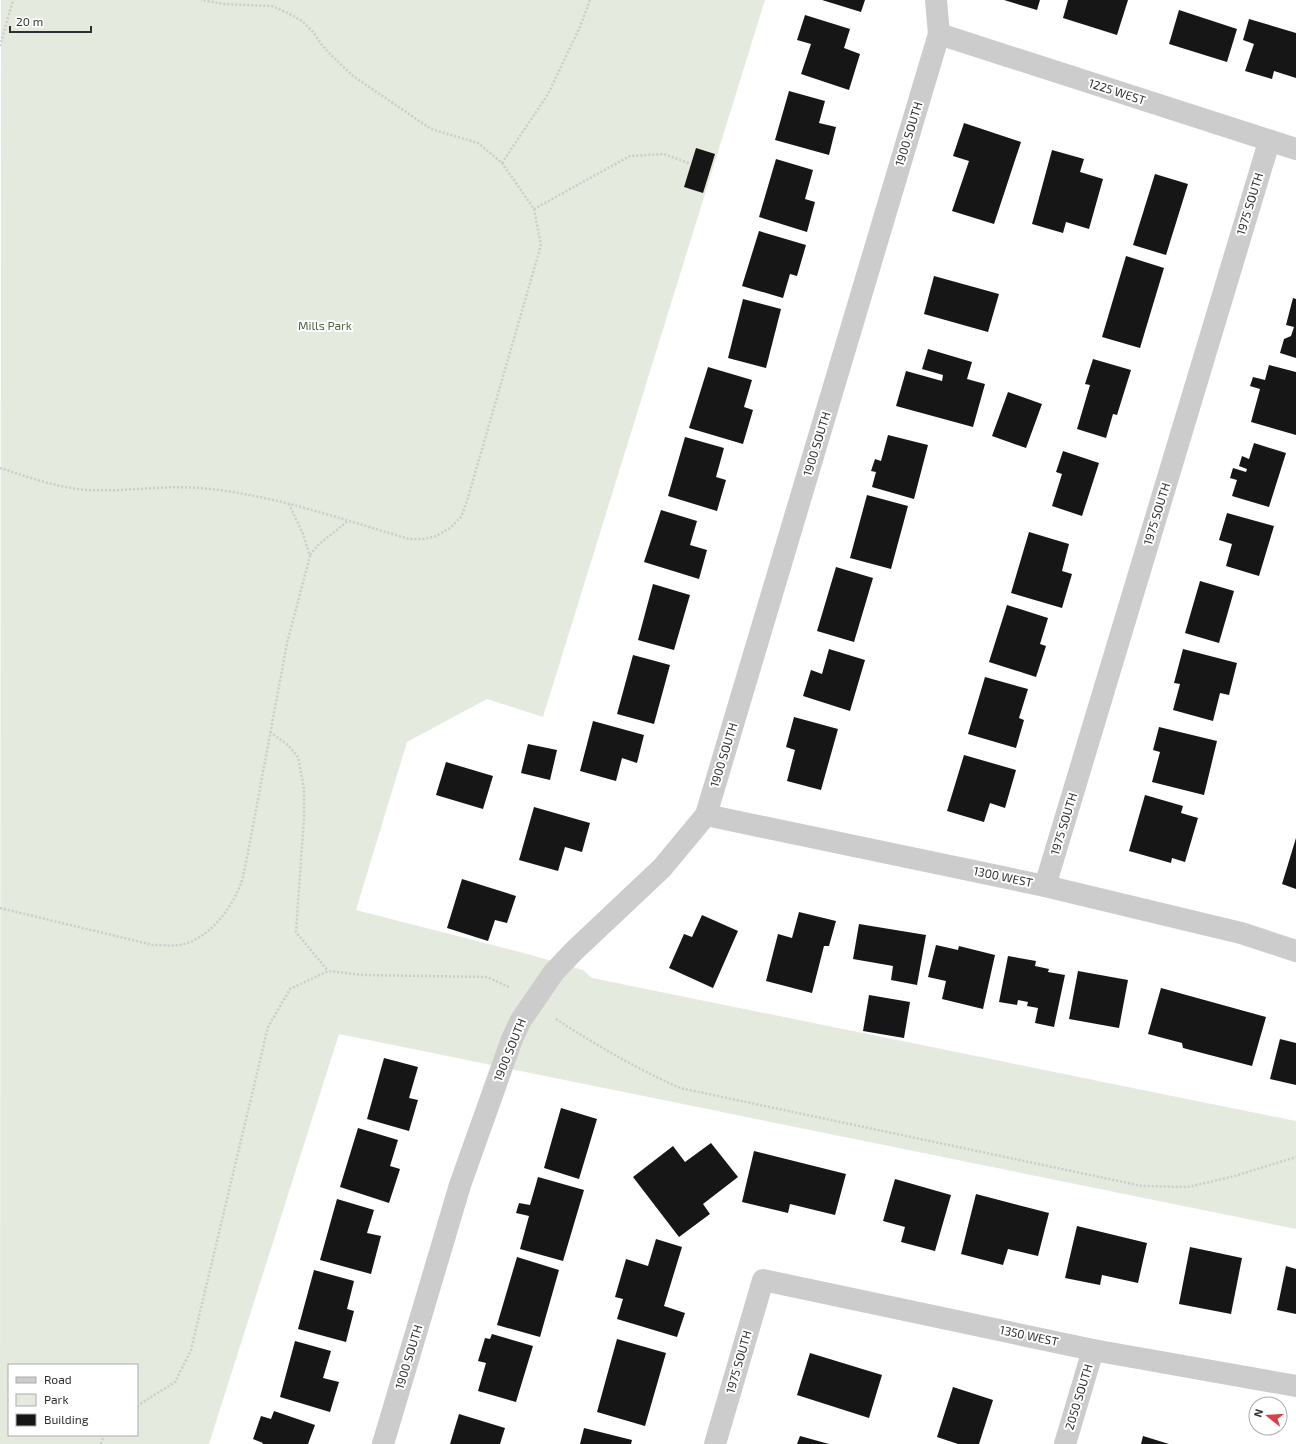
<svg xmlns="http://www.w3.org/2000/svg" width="1296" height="1444" font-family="'Exo 2',sans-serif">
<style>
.green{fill:#e4ebde;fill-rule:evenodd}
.building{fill:#161616}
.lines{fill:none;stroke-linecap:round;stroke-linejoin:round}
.path{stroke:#ccc;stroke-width:2.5;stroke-dasharray:2 2;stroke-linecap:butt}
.minor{stroke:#ccc;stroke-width:22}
.labels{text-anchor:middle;stroke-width:4;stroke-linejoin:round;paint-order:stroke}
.street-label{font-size:12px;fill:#2f2f2f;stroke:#fff}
.park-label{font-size:12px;fill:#506740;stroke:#fff}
</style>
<rect width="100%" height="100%" fill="#fff"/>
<!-- green -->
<path class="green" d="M1,0H765L543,717L487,699L407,742L356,910L531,955L583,970L592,978L1296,1121V1229L339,1034L209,1444H0ZM9,1365H137V1435H9Z"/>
<!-- building -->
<g class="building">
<polygon points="822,0 865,0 861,12"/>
<polygon points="1004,0 1040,0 1037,10"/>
<polygon points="1068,0 1128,0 1117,35 1063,18"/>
<polygon points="1179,10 1237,29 1227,62 1169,44"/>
<polygon points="805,15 850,29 844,48 860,54 849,90 801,74 811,44 797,40"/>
<polygon points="1249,19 1296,33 1296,78 1274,71 1272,79 1245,71 1254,44 1243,40"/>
<polygon points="789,91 825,101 819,123 836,127 829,155 775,140"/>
<polygon points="964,123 1021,142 994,224 952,211 969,161 953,156"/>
<polygon points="696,148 715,154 703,193 684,187"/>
<polygon points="1052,150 1084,159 1080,172 1103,179 1089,229 1066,222 1063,233 1032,224"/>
<polygon points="776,159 813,170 805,199 815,202 807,232 759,217"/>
<polygon points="1155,174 1188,184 1166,255 1133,245"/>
<polygon points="759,231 806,245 797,276 790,274 783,298 742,286"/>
<polygon points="1126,256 1164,268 1140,348 1102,337"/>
<polygon points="934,276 999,294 988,332 924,314"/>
<polygon points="1293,298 1296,299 1296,358 1280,353 1284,339 1291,336 1294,327 1286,325"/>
<polygon points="743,299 781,309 766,368 728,358"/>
<polygon points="928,349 972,362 967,379 985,384 973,427 896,406 906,371 942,381 943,375 922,369"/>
<polygon points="1093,359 1131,370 1117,415 1113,414 1106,438 1077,429 1090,385 1085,384"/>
<polygon points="1269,365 1296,372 1296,435 1251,422 1260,389 1250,386 1253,377 1265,380"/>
<polygon points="708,367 752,380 744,407 753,410 743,444 689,428"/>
<polygon points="1008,392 1042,404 1026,448 992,436"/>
<polygon points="888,435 928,445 914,499 872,487 876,472 871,471 875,459 881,461"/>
<polygon points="685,437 724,448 716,477 726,480 717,511 668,496"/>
<polygon points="1254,443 1286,453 1269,507 1232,496 1237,480 1230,478 1233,468 1246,472 1247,469 1239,466 1242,456 1249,459"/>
<polygon points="1063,451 1099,463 1082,516 1052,506 1062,474 1056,472"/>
<polygon points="867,495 908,506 891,569 850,558"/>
<polygon points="661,510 697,521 690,545 707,550 699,579 644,562"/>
<polygon points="1227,513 1274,526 1259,576 1226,566 1232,544 1219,540"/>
<polygon points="1029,532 1069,544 1062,571 1072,574 1062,608 1011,593"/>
<polygon points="836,567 873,578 854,642 817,631"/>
<polygon points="1200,581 1234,591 1219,643 1185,633"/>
<polygon points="653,584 690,595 674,650 638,640"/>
<polygon points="1007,605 1048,618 1040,644 1046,646 1036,677 989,662"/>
<polygon points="829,649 865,660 850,711 803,696 811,670 822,674"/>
<polygon points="1183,649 1237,663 1229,695 1220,693 1213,721 1173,710 1180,684 1174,683"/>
<polygon points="633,655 670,665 654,724 617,714"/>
<polygon points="985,677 1028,689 1019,718 1024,720 1016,748 968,734"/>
<polygon points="794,717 838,729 821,790 787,781 795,750 786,747"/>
<polygon points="593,721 644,735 637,763 622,758 616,781 580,771"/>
<polygon points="1159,727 1217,741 1204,795 1152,782 1160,752 1153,750"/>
<polygon points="528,744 557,750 550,780 521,773"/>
<polygon points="964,755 1016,770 1005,808 990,803 984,822 947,811"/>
<polygon points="446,762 493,776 483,809 436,795"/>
<polygon points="1145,795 1183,806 1181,813 1198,818 1185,862 1172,858 1171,863 1129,851"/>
<polygon points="534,807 590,823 582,852 565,847 558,871 519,860"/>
<polygon points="1296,838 1296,889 1282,884"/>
<polygon points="462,879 516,896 507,923 495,920 488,941 447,928"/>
<polygon points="799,912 836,921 829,946 824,946 812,993 766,981 778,934 792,938"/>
<polygon points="702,915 738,931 713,988 669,968 684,934 692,937"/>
<polygon points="859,924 926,935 917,985 891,980 893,966 853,959"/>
<polygon points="936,945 958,950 959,946 995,955 983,1009 942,999 946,981 928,977"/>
<polygon points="1008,956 1036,961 1035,966 1049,969 1048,972 1065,975 1054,1027 1035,1023 1038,1008 1027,1006 1028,1002 1018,1000 1017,1005 999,1002"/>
<polygon points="1078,971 1128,980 1119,1028 1069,1019"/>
<polygon points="1161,988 1266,1017 1252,1066 1183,1048 1182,1043 1148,1034"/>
<polygon points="869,995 910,1002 904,1038 863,1031"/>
<polygon points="1280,1039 1296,1043 1296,1085 1270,1079"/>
<polygon points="384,1058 418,1067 409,1098 418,1100 409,1131 367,1119"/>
<polygon points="561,1108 597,1119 579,1179 544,1168"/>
<polygon points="358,1128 398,1140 390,1166 400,1169 389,1203 340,1187"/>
<polygon points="711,1143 738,1177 703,1204 710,1214 679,1237 633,1177 673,1146 685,1162"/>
<polygon points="754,1151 846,1174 835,1215 790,1204 788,1213 742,1202"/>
<polygon points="538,1177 584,1190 563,1261 520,1249 529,1216 516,1213 519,1203 530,1205"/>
<polygon points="895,1179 951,1195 935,1251 901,1242 905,1227 883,1221"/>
<polygon points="976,1194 1049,1213 1038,1256 1008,1249 1003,1265 961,1254"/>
<polygon points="337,1199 374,1210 367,1233 381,1236 371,1274 320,1260"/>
<polygon points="1077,1226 1147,1243 1138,1283 1102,1275 1100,1285 1065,1278"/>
<polygon points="656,1239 682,1247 664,1306 685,1313 677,1337 617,1319 623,1299 615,1297 626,1259 648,1266"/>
<polygon points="1190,1247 1242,1258 1231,1314 1179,1304"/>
<polygon points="517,1257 559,1270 540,1337 497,1325"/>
<polygon points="1286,1266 1296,1269 1296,1314 1277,1310"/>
<polygon points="314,1270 354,1281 347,1309 354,1311 346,1342 298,1329"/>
<polygon points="492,1334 533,1346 516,1402 478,1391 486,1363 478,1361 485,1338 490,1339"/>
<polygon points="617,1339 666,1353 645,1426 597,1412"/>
<polygon points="295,1341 331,1351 323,1378 339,1382 330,1412 280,1397"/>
<polygon points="810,1353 882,1375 869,1418 797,1395"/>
<polygon points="953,1387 993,1400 979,1444 958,1444 937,1437"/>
<polygon points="274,1411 315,1425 308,1444 262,1444 263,1443 253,1439 261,1416 271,1419"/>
<polygon points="459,1414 505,1428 500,1444 450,1444"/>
<polygon points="584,1428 632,1440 631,1444 580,1444"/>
<polygon points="800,1436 829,1444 797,1444"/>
<polygon points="1143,1436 1169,1444 1141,1444"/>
</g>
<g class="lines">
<!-- path -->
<g class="path">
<polyline points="0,46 13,0"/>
<polyline points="502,163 548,94 580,27 590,0"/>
<polyline points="534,209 630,156 664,154 691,164"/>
<path d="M0,468C28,477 58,488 88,490C125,492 163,485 200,488C271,494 341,519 409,539H424L436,536L450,528L461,517L467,501L541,245L534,209L502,163L478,143L431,129L353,76L330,54L322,45L313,32L302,21L288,13L272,6L224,4L201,0"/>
<polyline points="310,555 318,545 348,521"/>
<polyline points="270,732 288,745 298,757 304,789 304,817 296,932 328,971"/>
<path d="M0,908L153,945C163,945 174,947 184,944C210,937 230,910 240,886C244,876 245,864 248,853L287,643L310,556L303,534L289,504"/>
<path d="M556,1019C596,1045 637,1069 680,1088L1142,1186L1188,1187L1231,1177L1296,1157"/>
<polyline points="137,1406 175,1382 191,1350 268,1027 290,989 328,971 363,975 487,977 509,987"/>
<polyline points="101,1444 104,1435"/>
</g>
<!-- minor -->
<g class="minor">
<polyline points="939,34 1296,149"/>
<polyline points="706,815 1045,886 1241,933 1296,951"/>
<polyline points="1045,886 1269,142"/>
<polyline points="383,1444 460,1185 512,1039 521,1020 554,972 575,950 662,868 706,815 939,34 936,0"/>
<polyline points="715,1444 763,1280 1093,1350 1296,1386"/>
<polyline points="1065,1444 1093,1350"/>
</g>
</g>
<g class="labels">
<!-- street labels -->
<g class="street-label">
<text transform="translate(1117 92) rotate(18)" y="4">1225 WEST</text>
<text transform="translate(909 134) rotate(-73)" y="4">1900 SOUTH</text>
<text transform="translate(1250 204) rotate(-73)" y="4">1975 SOUTH</text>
<text transform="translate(817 444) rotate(-73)" y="4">1900 SOUTH</text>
<text transform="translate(1157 514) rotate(-73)" y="4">1975 SOUTH</text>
<text transform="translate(724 755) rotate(-73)" y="4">1900 SOUTH</text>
<text transform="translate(1064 824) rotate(-73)" y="4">1975 SOUTH</text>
<text transform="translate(1003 877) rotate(12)" y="4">1300 WEST</text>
<text transform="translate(510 1050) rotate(-68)" y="4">1900 SOUTH</text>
<text transform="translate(1029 1336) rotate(12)" y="4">1350 WEST</text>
<text transform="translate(409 1357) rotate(-73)" y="4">1900 SOUTH</text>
<text transform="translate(739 1362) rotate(-74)" y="4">1975 SOUTH</text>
<text transform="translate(1079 1397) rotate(-73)" y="4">2050 SOUTH</text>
</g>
<!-- park labels -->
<g class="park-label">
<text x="325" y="330">Mills Park</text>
</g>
</g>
<!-- legend -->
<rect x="8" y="1364" width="130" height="72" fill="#ffffff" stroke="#acacac"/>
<rect x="16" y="1377" width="20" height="6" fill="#cccccc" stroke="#acacac"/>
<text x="44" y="1384" font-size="12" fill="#2f2f2f">Road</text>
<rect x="16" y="1394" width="20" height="12" fill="#e4ebde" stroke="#acacac"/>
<text x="44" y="1404" font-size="12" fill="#2f2f2f">Park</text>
<rect x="16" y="1414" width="20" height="12" fill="#161616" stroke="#acacac"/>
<text x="44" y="1424" font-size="12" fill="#2f2f2f">Building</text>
<!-- north arrow -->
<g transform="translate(1268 1416) rotate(287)"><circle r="19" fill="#ffffff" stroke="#acacac"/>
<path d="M0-3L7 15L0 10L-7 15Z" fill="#d54245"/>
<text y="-6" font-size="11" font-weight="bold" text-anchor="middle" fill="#2f2f2f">N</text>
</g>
<!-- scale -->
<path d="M10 26v6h81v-6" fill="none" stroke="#2f2f2f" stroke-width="2"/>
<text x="16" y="26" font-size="12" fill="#2f2f2f" stroke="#ffffff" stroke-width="3" paint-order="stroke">20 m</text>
</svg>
